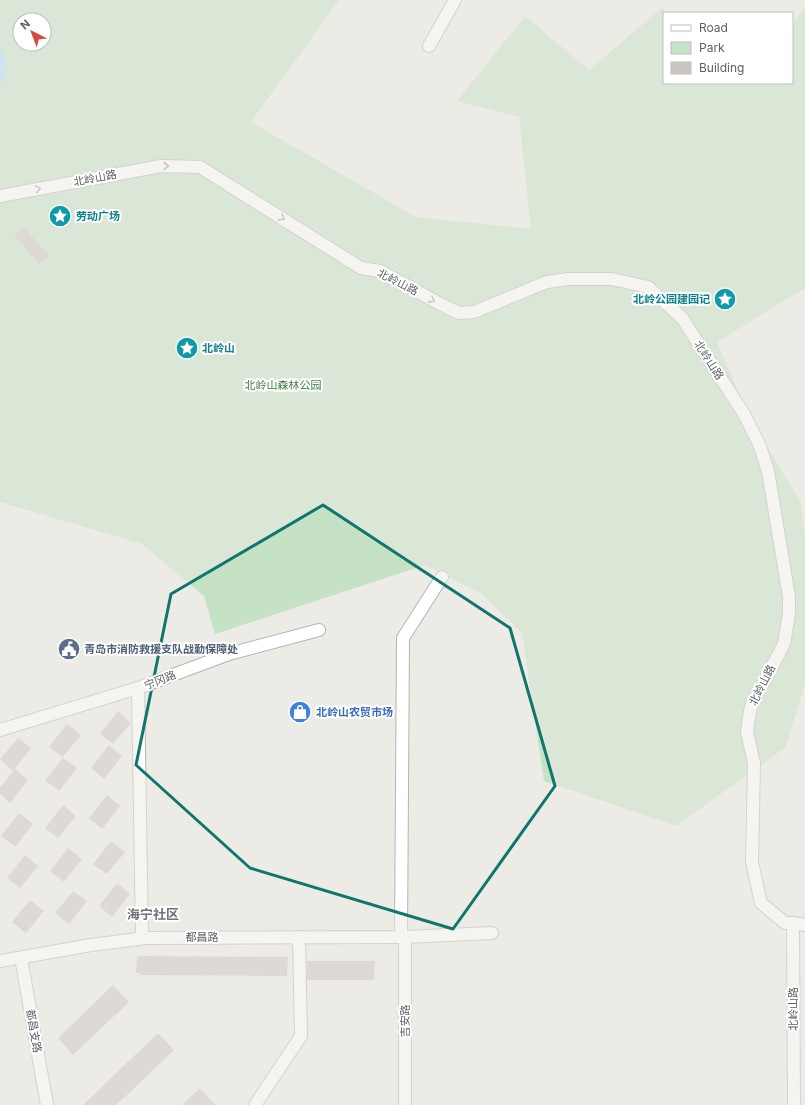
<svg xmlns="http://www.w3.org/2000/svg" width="805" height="1105" font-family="Inter,'Noto Sans SC',sans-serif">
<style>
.green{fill:#c5e2c4;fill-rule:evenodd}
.water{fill:#add7f6}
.building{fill:#c9c6c2}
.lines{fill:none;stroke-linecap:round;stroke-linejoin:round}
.minor-casing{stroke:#b2b5b8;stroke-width:14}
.minor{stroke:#fff;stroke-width:12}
.oneway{stroke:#9ea0a2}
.marked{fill:none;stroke:#0f766e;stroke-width:3;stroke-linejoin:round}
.labels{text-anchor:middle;stroke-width:4;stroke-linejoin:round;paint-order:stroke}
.street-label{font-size:11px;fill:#5d6064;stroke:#fff}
.culture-label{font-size:11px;font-weight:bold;fill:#0d838f;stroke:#fff;text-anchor:start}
.park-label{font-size:11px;fill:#3f8140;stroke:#fff}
.service-label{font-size:11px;font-weight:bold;fill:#4e5e75;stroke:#fff;text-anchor:start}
.shop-label{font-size:11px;font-weight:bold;fill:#366cbe;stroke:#fff;text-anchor:start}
.quarter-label{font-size:13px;font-weight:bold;fill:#6e7276;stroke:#fff}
</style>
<rect width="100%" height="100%" fill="#edebe5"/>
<!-- green -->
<path class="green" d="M0,0H339L251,122L416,217L531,229L519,117L457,101L525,16L589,70L662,8L667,13H664V83H792V24L805,8V288L717,342L749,417L801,502L805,538V684L786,747L676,826L544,781L522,633L480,593L425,565L215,634L204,596L142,544L0,502ZM20,20H44V44H20Z"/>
<!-- water -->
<polygon class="water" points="0,34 0,49 8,63 3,81 0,84"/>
<!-- building -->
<g class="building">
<polygon points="24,227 49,256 39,264 14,235"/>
<polygon points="118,711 131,723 113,744 100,734"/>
<polygon points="67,724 81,735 63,757 49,747"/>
<polygon points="18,738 31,748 13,771 0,759"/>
<polygon points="109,745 122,756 104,779 91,768"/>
<polygon points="63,758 77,768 59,791 45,780"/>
<polygon points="15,769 28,780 10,803 0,794 0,788"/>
<polygon points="107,795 120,806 102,829 89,818"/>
<polygon points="63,805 76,816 58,838 45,828"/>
<polygon points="19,813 33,824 15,847 1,836"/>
<polygon points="111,841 125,852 107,874 93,864"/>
<polygon points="68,848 82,859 64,882 50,871"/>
<polygon points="25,855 38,866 20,888 7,878"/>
<polygon points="117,883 130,894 112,917 99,906"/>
<polygon points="73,891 87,901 69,924 55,913"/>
<polygon points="30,900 44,911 26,933 12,922"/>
<polygon points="137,956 288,957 287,976 140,975 140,973 136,973"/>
<polygon points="307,961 375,961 374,980 307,980"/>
<polygon points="113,985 129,1002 73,1055 58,1038"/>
<polygon points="158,1033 174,1050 128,1094 116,1105 83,1105"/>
<polygon points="200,1088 215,1105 182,1105"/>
</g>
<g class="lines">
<!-- minor casing -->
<g class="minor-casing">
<g id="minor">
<polyline points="429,46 455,0"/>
<polyline points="0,196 161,166 200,167 361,268 380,271 442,305 459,313 474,312 547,282 569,279 612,279 648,287 682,318 744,414 759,444 768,471 789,597 789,613 784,644 752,704 750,711 747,732 754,763 752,862 761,903 785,923 793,923 794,1105"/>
<polyline points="138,688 142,938"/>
<polyline points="0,730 138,688 229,654 319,630"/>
<polyline points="793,923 805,925"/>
<polyline points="401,937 403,638 442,577"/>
<polyline points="21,958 47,1105"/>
<polyline points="0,961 91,945 146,938 405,937 492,933"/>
<polyline points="255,1105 301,1036 299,937"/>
<polyline points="405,1105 405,937"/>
</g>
</g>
<!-- minor -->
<use href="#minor" class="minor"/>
</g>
<!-- one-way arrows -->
<defs><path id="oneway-chevron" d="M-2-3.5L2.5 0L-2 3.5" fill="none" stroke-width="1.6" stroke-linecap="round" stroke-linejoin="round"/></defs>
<g class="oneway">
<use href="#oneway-chevron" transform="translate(166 166)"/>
<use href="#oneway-chevron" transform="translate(38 189) rotate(-10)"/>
<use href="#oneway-chevron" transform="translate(282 218) rotate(32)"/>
<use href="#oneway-chevron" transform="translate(432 300) rotate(29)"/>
</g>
<!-- marked area -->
<path d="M0 0H805V1105H0ZM323,505L510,628L555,786L453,929L250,868L136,765L171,594Z" fill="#edebe5" fill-opacity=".55" fill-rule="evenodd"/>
<path class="marked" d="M323,505L510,628L555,786L453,929L250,868L136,765L171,594Z"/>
<!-- icons -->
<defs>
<g id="sight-disc" transform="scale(1.15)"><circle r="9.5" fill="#0f9aa8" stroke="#fff"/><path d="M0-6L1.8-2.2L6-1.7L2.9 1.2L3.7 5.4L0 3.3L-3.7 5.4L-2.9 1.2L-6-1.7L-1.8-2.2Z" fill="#fff"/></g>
<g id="civic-disc" transform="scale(1.15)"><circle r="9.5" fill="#5c6f8a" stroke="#fff"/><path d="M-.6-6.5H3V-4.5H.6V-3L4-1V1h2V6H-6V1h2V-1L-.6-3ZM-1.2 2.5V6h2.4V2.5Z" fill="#fff"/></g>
<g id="shop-disc" transform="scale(1.15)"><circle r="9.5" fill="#3f7fe0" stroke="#fff"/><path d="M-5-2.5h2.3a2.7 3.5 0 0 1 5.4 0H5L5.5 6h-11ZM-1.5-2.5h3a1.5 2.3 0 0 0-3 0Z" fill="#fff"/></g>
</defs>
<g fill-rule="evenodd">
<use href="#sight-disc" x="60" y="216"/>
<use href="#sight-disc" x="725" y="299"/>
<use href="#sight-disc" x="187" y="348"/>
<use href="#civic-disc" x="69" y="649"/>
<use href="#shop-disc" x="300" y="712"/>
</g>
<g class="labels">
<!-- street labels -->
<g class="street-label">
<text transform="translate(95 178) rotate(-11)" y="4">北岭山路</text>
<text transform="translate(398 282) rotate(27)" y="4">北岭山路</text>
<text transform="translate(709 360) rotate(57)" y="4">北岭山路</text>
<text transform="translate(160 680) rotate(-21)" y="4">宁冈路</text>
<text transform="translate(762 685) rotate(-63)" y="4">北岭山路</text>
<text x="202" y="941">都昌路</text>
<text transform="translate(793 1009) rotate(-90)" y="4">北岭山路</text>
<text transform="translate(405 1021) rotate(-90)" y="4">吉安路</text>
<text transform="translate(34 1031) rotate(80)" y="4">都昌支路</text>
</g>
<!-- culture labels -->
<g class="culture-label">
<text x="76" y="220">劳动广场</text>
<text x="710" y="303" text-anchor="end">北岭公园建园记</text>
<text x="202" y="352">北岭山</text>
</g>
<!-- park labels -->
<g class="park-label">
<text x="283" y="389">北岭山森林公园</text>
</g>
<!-- service labels -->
<g class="service-label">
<text x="84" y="653">青岛市消防救援支队战勤保障处</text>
</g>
<!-- shop labels -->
<g class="shop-label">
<text x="316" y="716">北岭山农贸市场</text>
</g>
<!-- quarter labels -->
<g class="quarter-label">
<text x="153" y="919">海宁社区</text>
</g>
</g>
<!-- legend -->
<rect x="663" y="12" width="130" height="72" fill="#ffffff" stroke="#bebfc1"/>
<rect x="671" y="25" width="20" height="6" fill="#ffffff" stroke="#bebfc1"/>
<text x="699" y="32" font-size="12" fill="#5d6064">Road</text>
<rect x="671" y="42" width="20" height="12" fill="#c5e2c4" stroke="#bebfc1"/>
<text x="699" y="52" font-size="12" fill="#5d6064">Park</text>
<rect x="671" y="62" width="20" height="12" fill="#c9c6c2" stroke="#bebfc1"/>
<text x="699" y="72" font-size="12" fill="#5d6064">Building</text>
<!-- north arrow -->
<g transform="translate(32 32) rotate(318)"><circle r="19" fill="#ffffff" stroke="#bebfc1"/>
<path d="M0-3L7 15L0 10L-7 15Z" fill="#d74b42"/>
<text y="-6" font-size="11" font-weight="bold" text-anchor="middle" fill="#5d6064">N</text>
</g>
</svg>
